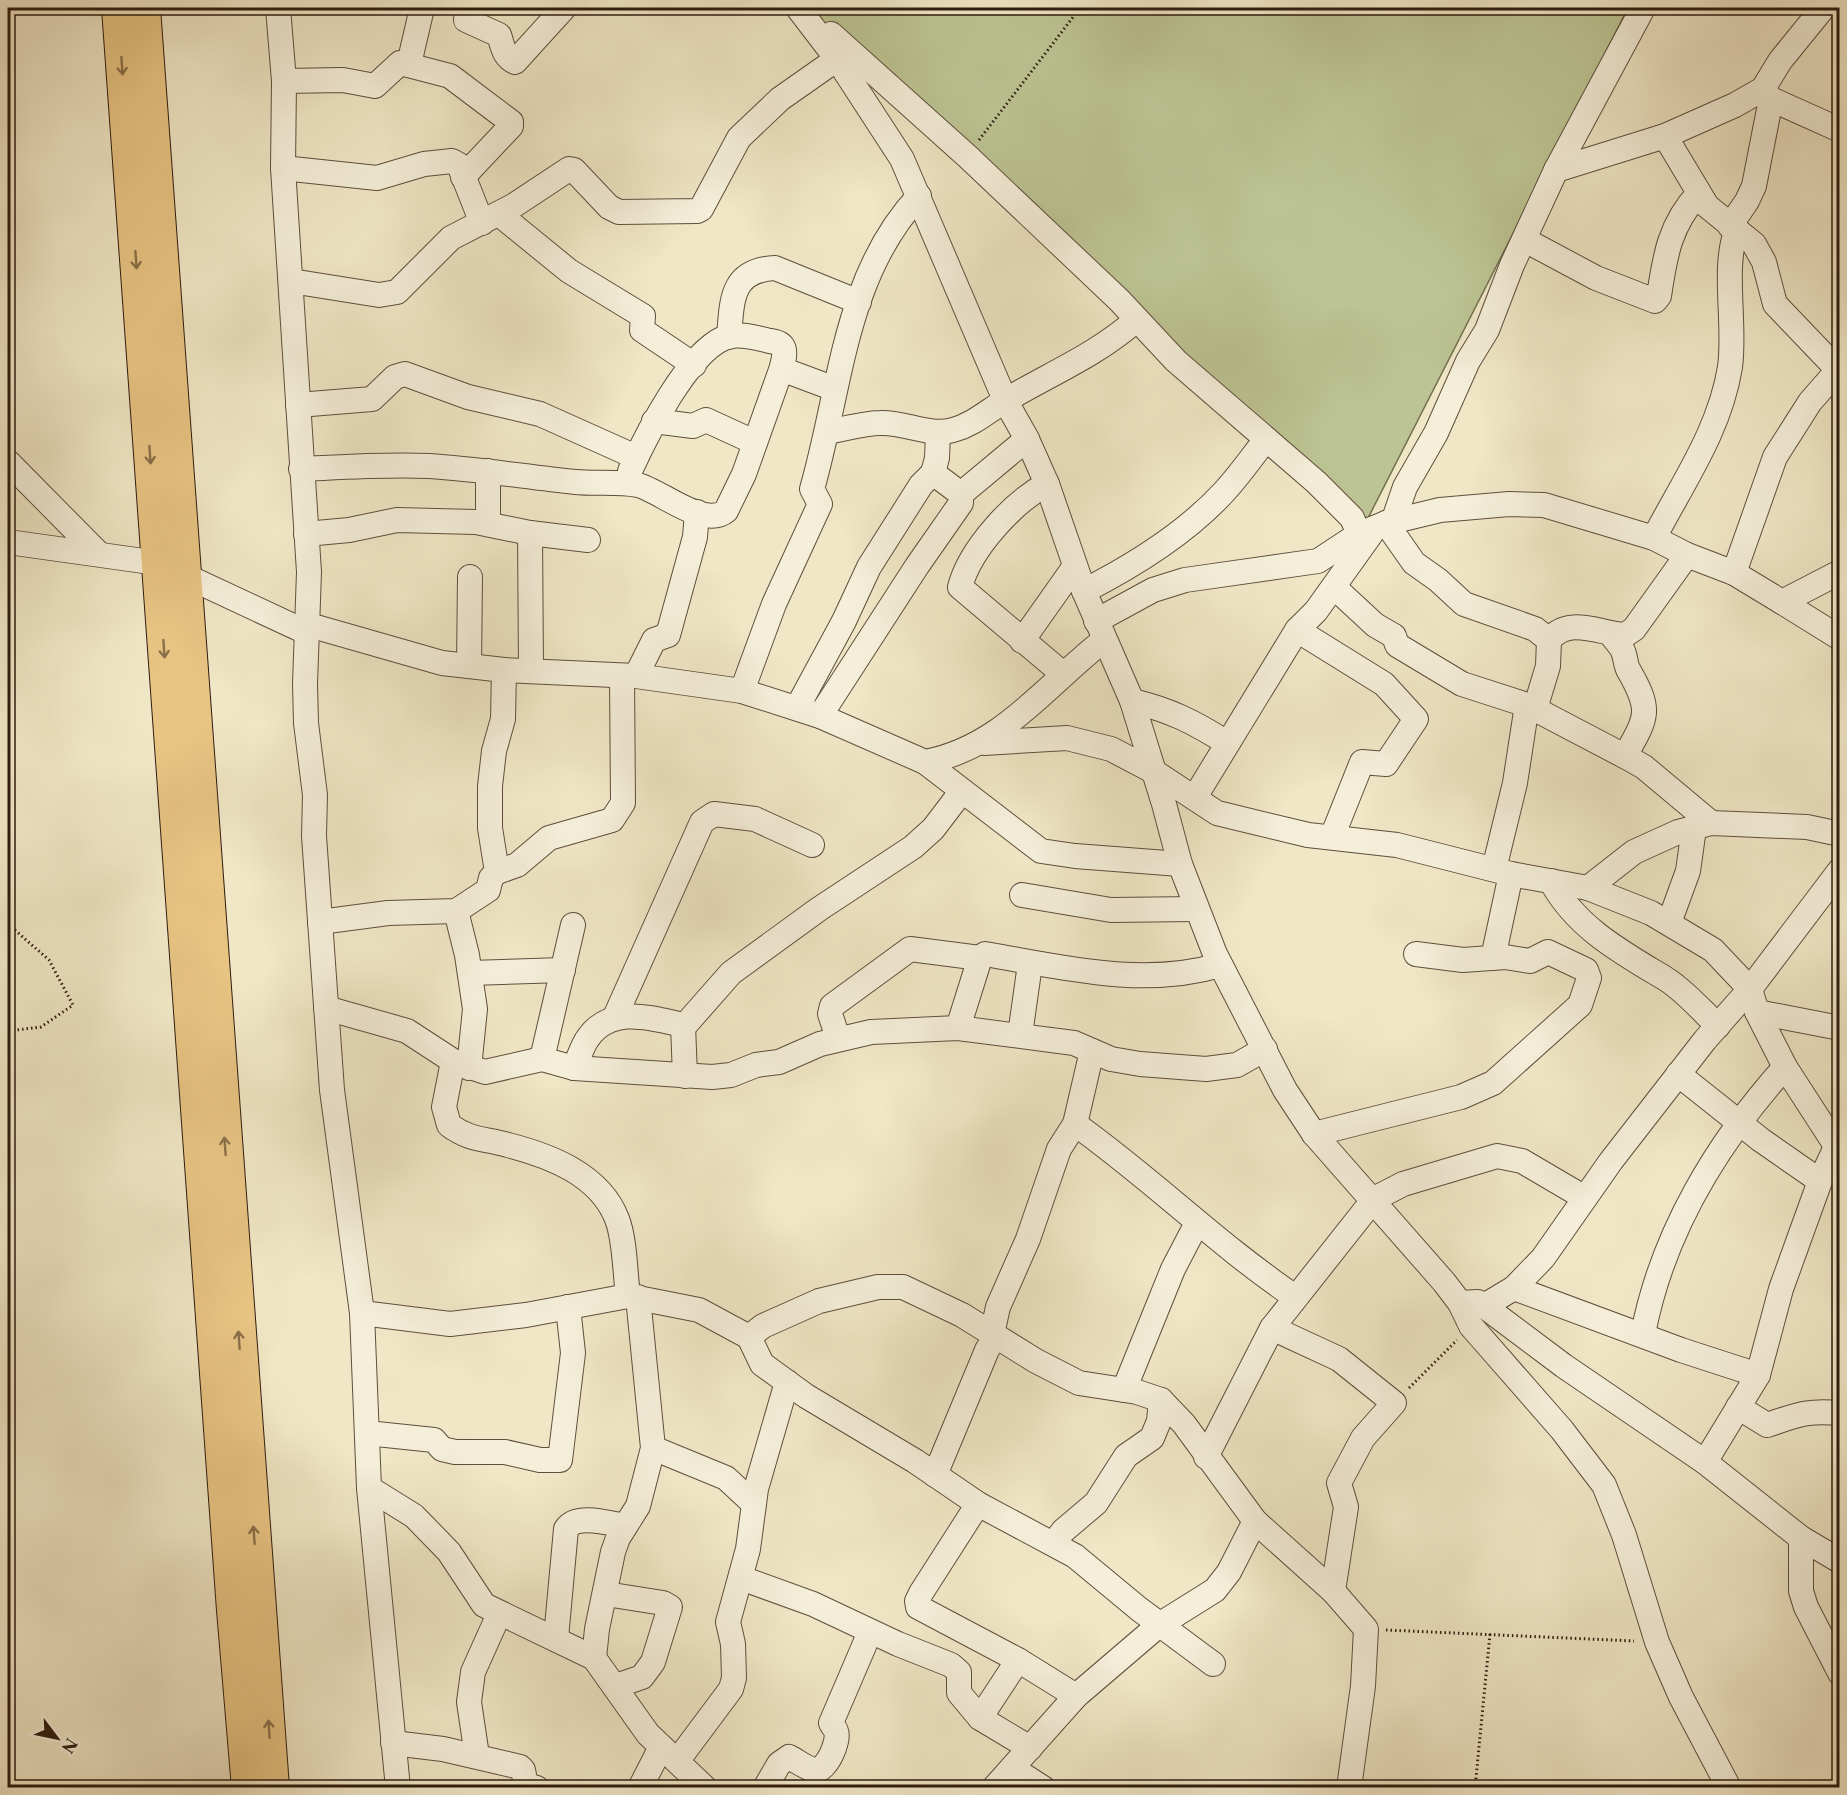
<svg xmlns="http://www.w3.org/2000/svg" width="1847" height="1795" font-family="'Libre Caslon Text',serif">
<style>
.green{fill:#bcc493;stroke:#757051;stroke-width:1.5}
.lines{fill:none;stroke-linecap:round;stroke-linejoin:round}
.minor-casing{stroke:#5e4e3d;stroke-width:26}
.major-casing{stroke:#2e1b0f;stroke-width:34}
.path{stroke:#2e1b0f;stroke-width:3;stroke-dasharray:1.5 3;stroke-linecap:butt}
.minor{stroke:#f5efda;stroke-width:24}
.major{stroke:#e8c483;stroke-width:32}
.oneway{stroke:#8b7049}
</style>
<rect width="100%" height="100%" fill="#f0e7c6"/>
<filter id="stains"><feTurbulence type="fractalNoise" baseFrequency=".00333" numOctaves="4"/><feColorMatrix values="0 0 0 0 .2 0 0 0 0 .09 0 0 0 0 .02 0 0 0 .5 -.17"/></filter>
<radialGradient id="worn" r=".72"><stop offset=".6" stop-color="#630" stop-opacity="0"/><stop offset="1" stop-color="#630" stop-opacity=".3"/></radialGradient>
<!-- green -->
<polygon class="green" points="807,8 1628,8 1366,522"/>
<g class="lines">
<!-- minor casing -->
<g class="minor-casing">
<g id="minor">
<polyline points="278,8 284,81 283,168 309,572 305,684 306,723 315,795 314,836 332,1090 362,1313 369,1488 398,1788"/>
<path d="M467,8L466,20L499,35C503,46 503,56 515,62L564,8"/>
<polyline points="798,8 837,59 902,159 1005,400 1027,439 1047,484 1084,591 1132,701 1164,804 1180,864 1215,954 1285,1090 1314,1134 1444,1282 1460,1303 1471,1326 1562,1430 1604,1485 1624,1535 1657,1642 1681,1697 1729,1788"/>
<polyline points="831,34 967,156 1119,300 1176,361 1316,482 1352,518 1359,534"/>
<polyline points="409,64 422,8"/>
<polyline points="284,81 343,80 375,86 400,63 450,76 511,122 511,126 463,177"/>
<polyline points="1763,89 1771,99 1840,130"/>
<polyline points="1665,136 1707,206 1754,244 1764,262 1775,304 1840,372"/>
<polyline points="283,168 377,178 424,164 452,161 459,165 482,223"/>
<polyline points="1556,170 1665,136 1735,105 1763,89 1780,61 1823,8"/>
<polyline points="499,214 569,271 643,316 642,330 694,365"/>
<polyline points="1730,226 1747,201 1754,186 1771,99"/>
<path d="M1525,240L1596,278L1655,301L1659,296C1665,255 1670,224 1699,193"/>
<polyline points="291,281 379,295 397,292 451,238 513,206 569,169 574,170 609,207 619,212 697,211 701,209 739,138 780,99 837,59"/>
<path d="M729,337C732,302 730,270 775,268L859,302"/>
<polyline points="298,405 372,399 395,377 405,374 468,397 540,414 636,457"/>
<polyline points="654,421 693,426 706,420 754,442"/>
<path d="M827,432C845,429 864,423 881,423C905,422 930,437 953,430C975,424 990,409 1008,399C1052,373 1098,354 1136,320"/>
<polyline points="8,462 98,553"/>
<path d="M301,469C344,467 386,464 429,466C478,469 526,477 575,482C596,484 618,481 638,485C661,491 704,529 726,511L744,474L782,367"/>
<path d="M630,471C647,434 687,354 724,338C737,332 757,338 770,341C788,343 785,353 782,367L784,370L835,389"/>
<path d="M1047,484C1013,502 970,549 960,587L1063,674"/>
<polyline points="961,494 1027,439"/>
<polyline points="1393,522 1405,487 1436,433 1468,361 1487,330 1512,265 1556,170 1643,8"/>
<polyline points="488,523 488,471"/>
<polyline points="1386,523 1414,563 1438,580 1464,604 1535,629 1549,640 1548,666 1535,709"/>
<polyline points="530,533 531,671"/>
<polyline points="306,534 349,530 397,520 476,522 530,533 588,540"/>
<path d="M1654,538C1683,482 1720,430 1730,367C1736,325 1722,265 1737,230"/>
<polyline points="8,542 158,563 308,633"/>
<polyline points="1734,573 1775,457 1810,402 1838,370"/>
<polyline points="1334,587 1375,625 1394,636 1397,645 1462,684 1527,705 1630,759 1644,767 1711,823"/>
<path d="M1084,591C1133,566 1185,534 1223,493C1239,476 1252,457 1266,439"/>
<polyline points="1782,602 1840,638"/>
<polyline points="1096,621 1153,590 1185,580 1318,561 1359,534 1386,523 1440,510 1509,504 1544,505 1654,538 1687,555 1734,573 1782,602 1840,572"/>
<path d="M309,625L442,663L504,670L636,676L742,691L820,716L925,762C1001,748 1045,686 1104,640"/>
<polyline points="1297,630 1384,684 1416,719 1386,764 1362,762 1332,837"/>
<path d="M1611,634C1614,639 1619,644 1622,649C1626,656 1625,665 1629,671C1652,711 1647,717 1625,756"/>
<path d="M1549,640C1569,616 1598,633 1625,635L1634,629L1687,555"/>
<polyline points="1022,641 1075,566"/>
<polyline points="469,666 470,577"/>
<polyline points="636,676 654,640 668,635 695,537 697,512"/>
<path d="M742,691L774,604L820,504L812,489C841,389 844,276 919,196"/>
<path d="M1132,701C1170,710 1194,722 1227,743"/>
<polyline points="797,708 844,621 869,567 921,485 933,473"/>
<polyline points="820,716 917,566 961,503 961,494 933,473 937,458 938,433"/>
<polyline points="984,743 1067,738 1111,749 1153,771 1217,813 1308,835 1397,845 1511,874 1588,888 1651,913 1713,950 1750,989 1757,1012 1785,1067 1840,1152"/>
<polyline points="925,762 1041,851 1075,856 1180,864"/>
<polyline points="1195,797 1297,630 1316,611 1371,534"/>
<polyline points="1494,869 1515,783 1527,705"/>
<polyline points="497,872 490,828 490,786 494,751 503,719 504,670"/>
<path d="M1551,881C1576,928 1623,953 1666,979C1685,991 1702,1011 1718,1026"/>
<polyline points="1588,888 1634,852 1678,832 1711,823 1807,827 1840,834"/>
<polyline points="1022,895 1111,910 1196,909"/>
<polyline points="456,911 467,955 475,1009 469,1068"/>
<polyline points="320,922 388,913 456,911 488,890 491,878 497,872 517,865 549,838 612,820 623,803 622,677"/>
<polyline points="1669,923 1688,871 1694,828"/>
<polyline points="1493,958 1511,874"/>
<polyline points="470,973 563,970"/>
<polyline points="326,1008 407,1031 453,1061 485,1072 542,1059 574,1068 712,1077 731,1075 756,1065 779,1062 820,1044 871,1032 958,1028 1074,1043 1111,1059 1140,1064 1206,1069 1237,1065 1265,1049"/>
<polyline points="1757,1012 1840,1028"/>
<polyline points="615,1017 702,822 714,814 755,819 812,845"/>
<polyline points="683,1025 685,1076"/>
<path d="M958,1028L980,958L985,954C1062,967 1143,988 1220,965"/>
<polyline points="1020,1035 1030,964"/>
<polyline points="838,1038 830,1014 832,1006 910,949 980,958"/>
<polyline points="542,1059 573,925"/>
<path d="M453,1061L444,1107L449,1125C471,1141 484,1138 508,1145C551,1156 600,1175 617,1219C625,1239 625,1273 628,1296"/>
<path d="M574,1068C579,1058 582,1046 588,1038C611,1005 651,1018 683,1025L687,1023L731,973L819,909L913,847L933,829L962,791"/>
<polyline points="1678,1074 1761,1140 1820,1181"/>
<path d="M1075,1124C1151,1178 1217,1244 1295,1297"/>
<polyline points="1314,1134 1461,1097 1493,1083 1580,1005 1589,978 1586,970 1548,952 1530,961 1505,957 1463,960 1416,954"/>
<polyline points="1514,1288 1681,1350 1758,1375"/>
<polyline points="1460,1303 1478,1302 1484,1306 1514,1288 1543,1258 1611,1161 1705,1040 1750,989 1840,870"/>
<polyline points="1484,1306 1564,1366 1705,1462 1801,1538 1840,1561"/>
<polyline points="362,1313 450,1324 526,1315 628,1296 699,1310 749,1337 763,1326 819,1301 878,1287 903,1287 962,1315 1036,1361 1079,1383 1137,1392 1161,1400 1184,1424 1255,1521 1333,1591 1366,1629 1363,1686 1349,1788"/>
<polyline points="1272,1328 1339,1359 1394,1403 1363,1438 1339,1483 1346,1507 1333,1591"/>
<polyline points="992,1334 998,1307 1028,1239 1059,1149 1075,1124 1092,1051"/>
<path d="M1643,1334C1662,1234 1717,1143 1785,1067"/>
<polyline points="749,1337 762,1364 806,1396 915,1461 978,1504 1075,1556 1139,1609 1213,1664"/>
<polyline points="1124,1390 1173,1269 1197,1223"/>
<path d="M1738,1407L1767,1425C1797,1415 1807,1410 1840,1413"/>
<polyline points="367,1433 434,1440 442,1449 455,1452 505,1452 540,1460 560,1460 573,1353 568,1307"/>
<polyline points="653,1448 726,1478 754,1504"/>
<polyline points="1206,1457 1272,1328 1374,1199 1403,1184 1497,1156 1522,1161 1585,1198"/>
<polyline points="1705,1462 1758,1375 1781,1289 1820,1181 1835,1149"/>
<polyline points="935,1475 987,1350 996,1336"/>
<polyline points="369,1488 414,1516 449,1552 484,1605 594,1658 648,1734 705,1788"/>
<polyline points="978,1504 921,1593 917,1601 918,1607 1018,1660 1076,1696"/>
<polyline points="1801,1538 1801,1591 1806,1607 1840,1673"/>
<polyline points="1054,1543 1063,1531 1096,1503 1126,1456 1152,1438 1159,1421 1161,1400"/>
<polyline points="741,1578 813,1604 898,1644 951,1665 959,1672 959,1693 980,1718 1030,1748"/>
<polyline points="606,1594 663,1603 670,1607 653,1662 642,1677 616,1686"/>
<path d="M556,1638L566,1529C576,1513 609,1523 625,1526"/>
<polyline points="594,1658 597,1629 613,1552 618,1538 638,1506 653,1448 638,1297"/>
<polyline points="980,1718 1018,1660"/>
<polyline points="393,1743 443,1749 520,1767 523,1770 526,1785 537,1788"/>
<polyline points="477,1756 469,1702 473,1672 499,1614"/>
<polyline points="678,1760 731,1689 734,1678 733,1644 728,1622 748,1549 756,1489 787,1382"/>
<polyline points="1012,1768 1043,1788"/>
<polyline points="640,1788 661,1747"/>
<path d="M765,1788L779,1764L789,1757C797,1761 807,1769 815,1770C826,1772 840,1741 836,1731C835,1728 832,1726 831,1723L870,1632"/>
<polyline points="994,1788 1076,1696 1159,1625 1215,1590 1229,1572 1255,1521"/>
</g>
</g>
<!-- major casing -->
<g class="major-casing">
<g id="major">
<polyline points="118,8 233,1610 248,1788"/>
<polyline points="144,8 273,1788"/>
</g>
</g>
<!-- path -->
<g class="path">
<polyline points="979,140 1080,8"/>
<polyline points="8,924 49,960 73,1005 41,1027 8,1031"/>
<polyline points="1409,1388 1457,1340"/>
<polyline points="1386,1630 1634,1641"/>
<polyline points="1475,1788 1490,1634"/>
</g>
<!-- minor -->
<use href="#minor" class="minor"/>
<!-- major -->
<use href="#major" class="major"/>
</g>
<!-- one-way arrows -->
<defs><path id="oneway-shaft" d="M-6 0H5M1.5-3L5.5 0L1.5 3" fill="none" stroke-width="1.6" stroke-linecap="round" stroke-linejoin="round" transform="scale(1.5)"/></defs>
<g class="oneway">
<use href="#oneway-shaft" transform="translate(122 66) rotate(86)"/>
<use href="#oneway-shaft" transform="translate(136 260) rotate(86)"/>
<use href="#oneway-shaft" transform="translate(150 455) rotate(86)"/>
<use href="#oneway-shaft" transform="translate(164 649) rotate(86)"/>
<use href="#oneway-shaft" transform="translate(225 1146) rotate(-94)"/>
<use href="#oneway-shaft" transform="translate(239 1340) rotate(-94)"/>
<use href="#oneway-shaft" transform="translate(254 1535) rotate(-94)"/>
<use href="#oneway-shaft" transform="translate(269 1729) rotate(-94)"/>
</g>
<!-- margin -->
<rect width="1847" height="1795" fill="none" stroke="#f0e7c6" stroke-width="30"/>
<rect x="9" y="9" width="1829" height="1777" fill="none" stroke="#2e1b0f" stroke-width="3"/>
<rect x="15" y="15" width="1817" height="1765" fill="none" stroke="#2e1b0f" stroke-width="1.5"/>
<!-- north arrow -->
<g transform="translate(57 1738) rotate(122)" stroke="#f5efda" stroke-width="4.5" paint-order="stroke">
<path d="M0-4.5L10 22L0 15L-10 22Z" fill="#2e1b0f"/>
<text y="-9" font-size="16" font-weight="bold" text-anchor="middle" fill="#2e1b0f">N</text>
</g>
<rect width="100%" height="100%" filter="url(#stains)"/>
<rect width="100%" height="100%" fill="url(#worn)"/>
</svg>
